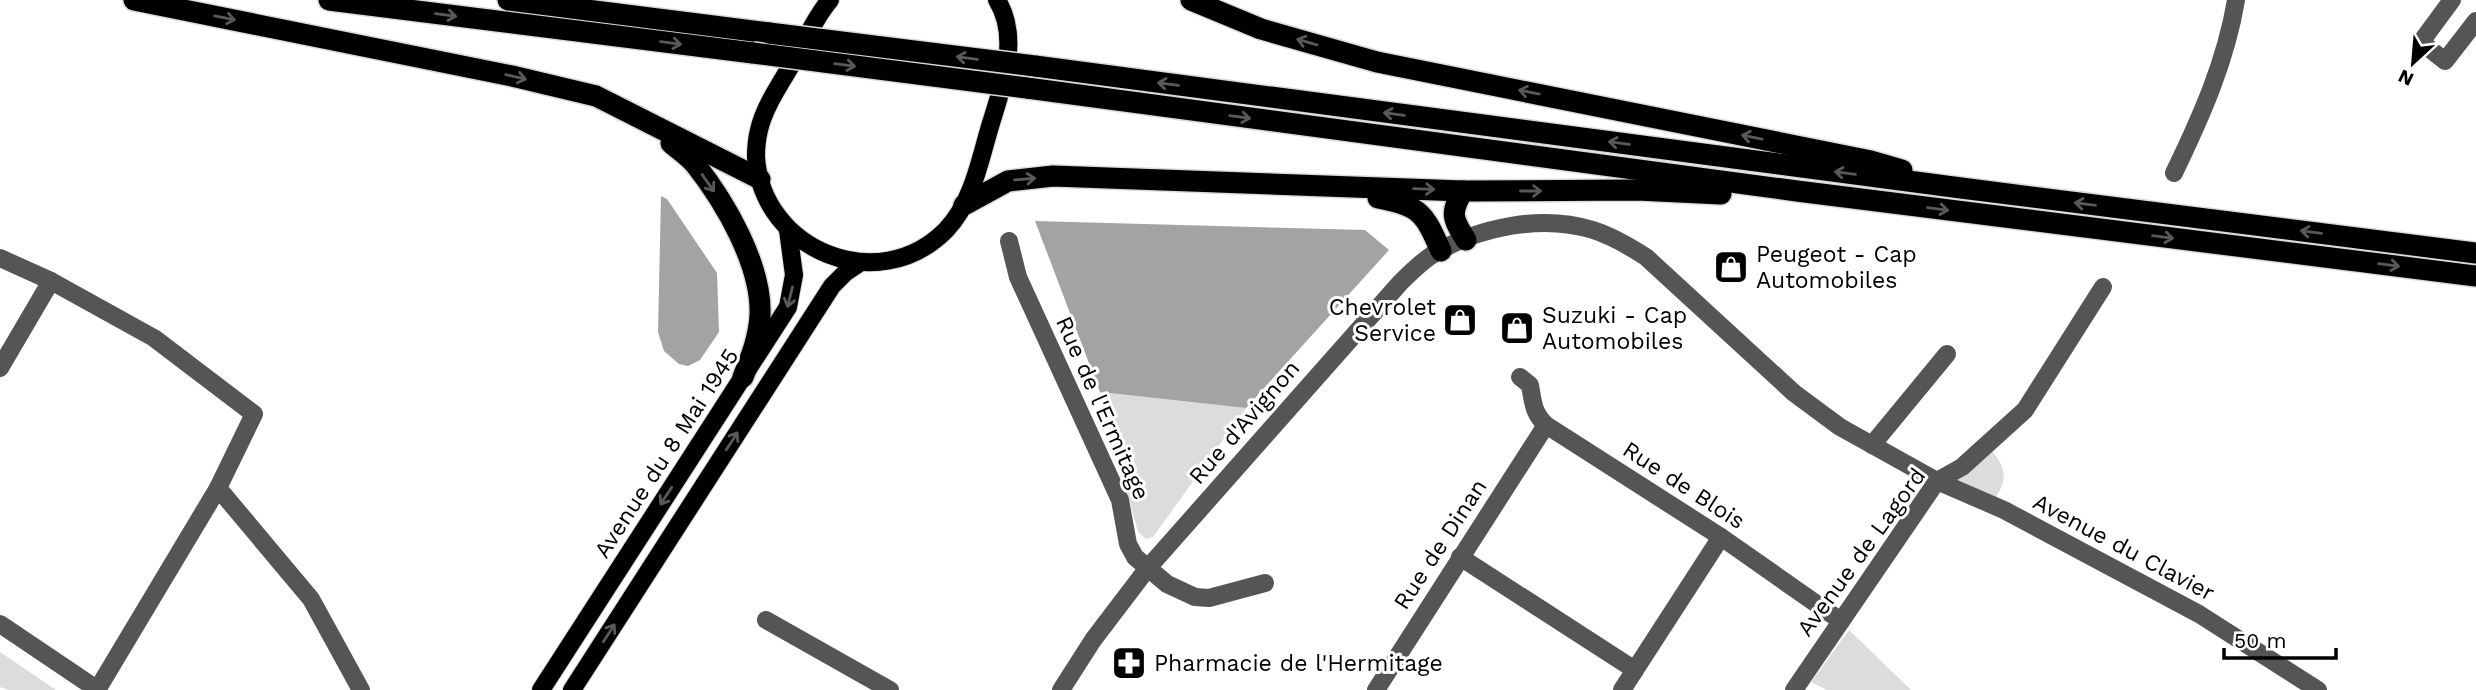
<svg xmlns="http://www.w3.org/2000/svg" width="2476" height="690" font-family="'Work Sans',sans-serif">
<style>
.green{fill:#dcdcdc}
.water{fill:#a3a3a3}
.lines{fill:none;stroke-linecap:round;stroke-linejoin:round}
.major-casing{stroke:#dbdbdb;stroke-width:20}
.highway-casing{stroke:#dbdbdb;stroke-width:24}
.minor{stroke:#555;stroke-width:18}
.major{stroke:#000;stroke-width:18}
.highway{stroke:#000;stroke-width:21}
.highway-bridge-casing{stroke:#dbdbdb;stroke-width:24;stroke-linecap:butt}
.highway-bridge{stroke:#000;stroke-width:21}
.oneway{stroke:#595959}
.labels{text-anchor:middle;stroke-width:6;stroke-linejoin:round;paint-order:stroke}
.poi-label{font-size:23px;fill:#000;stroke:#fff;text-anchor:start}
.street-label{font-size:23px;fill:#000;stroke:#fff}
</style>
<rect width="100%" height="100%" fill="#fff"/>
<!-- green -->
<g class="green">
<polygon points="1100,392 1246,408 1153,537 1146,539 1138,532"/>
<path d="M1987,445C2007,468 2010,479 1991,504L1937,481Z"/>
<polygon points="1849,630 1911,690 1827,690 1811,682"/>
<polygon points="0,652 56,690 9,690 0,687"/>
</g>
<!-- water -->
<g class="water">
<polygon points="661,196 667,199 717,273 719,332 700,360 688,366 679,364 664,351 658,332"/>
<polygon points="1035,221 1365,230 1389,250 1246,408 1100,392"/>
</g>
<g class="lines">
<!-- major casing -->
<g class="major-casing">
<g id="major">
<path d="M830,0C816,16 807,37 797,55C784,79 765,104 759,130C757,138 756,149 756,157C762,251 879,298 946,230C973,202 980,159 991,123C1003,85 1020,37 997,0"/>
<polyline points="541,690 788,307 794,275 788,230"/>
<polyline points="572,690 832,286 846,272 861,262"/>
</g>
</g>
<!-- highway casing -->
<g class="highway-casing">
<g id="highway">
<polyline points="134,0 512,76 596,96 760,179"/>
<polyline points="329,0 753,53"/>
<polyline points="508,0 769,33"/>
<polyline points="1191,0 1261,29 1377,62 1871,161 1902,170"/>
<polyline points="1035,66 1961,188 2476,253"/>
<polyline points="1027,88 1797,191 2476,276"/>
<path d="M671,143C679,150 688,156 695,164C725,202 762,265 760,315C759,337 751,357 743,377"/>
<path d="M1463,191C1450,213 1452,218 1466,240"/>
<path d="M1378,198C1421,206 1424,213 1441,251"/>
<polyline points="964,205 1008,181 1053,176 1463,191 1637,190 1721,194"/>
</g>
</g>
<!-- minor -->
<g class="minor">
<polyline points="2452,0 2421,42 2445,61 2476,21"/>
<path d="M2174,173C2201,117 2226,61 2236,0"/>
<polyline points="1009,241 1018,277 1120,500 1128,544 1135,557 1167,584 1195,597 1209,598 1265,583"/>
<polyline points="0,258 51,281 154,338 254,414 218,488 311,599 361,690"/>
<polyline points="0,368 51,281"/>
<path d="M1520,377L1530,385C1533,402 1533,413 1546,425L1721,537L1841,621"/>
<polyline points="1872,445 1947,354"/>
<polyline points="1460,557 1635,670"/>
<polyline points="766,620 890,690"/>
<polyline points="0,624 98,690"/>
<polyline points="97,690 218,488"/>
<path d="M1061,690L1093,640L1147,569L1400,283C1410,273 1420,263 1432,255C1478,227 1541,214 1593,230C1612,236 1629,246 1646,257L1794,393L1840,427L1937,481L2004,510L2199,614L2318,690"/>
<polyline points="1376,690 1546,425"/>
<polyline points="1622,690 1721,537"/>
<polyline points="1794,690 1937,481 1962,467 2025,410 2103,287"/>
</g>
<!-- major -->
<use href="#major" class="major"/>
<!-- highway -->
<use href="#highway" class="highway"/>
<!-- highway-bridge casing -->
<g class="highway-bridge-casing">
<g id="highway-bridge">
<polyline points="769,33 1035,66"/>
<polyline points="753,53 1027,88"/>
</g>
</g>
<!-- highway-bridge -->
<use href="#highway-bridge" class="highway-bridge"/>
</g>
<!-- one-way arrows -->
<defs><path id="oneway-shaft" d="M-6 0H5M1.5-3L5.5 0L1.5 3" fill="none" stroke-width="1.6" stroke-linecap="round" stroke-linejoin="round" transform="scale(1.75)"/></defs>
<g class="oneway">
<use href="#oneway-shaft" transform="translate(446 15) rotate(7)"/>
<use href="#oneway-shaft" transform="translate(225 18) rotate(11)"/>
<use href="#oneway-shaft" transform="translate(1307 42) rotate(-164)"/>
<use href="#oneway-shaft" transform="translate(671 43) rotate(7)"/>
<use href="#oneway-shaft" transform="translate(967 58) rotate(-173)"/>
<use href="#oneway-shaft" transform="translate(845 65) rotate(7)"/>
<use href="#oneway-shaft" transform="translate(516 77) rotate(13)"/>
<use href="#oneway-shaft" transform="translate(1168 84) rotate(-172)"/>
<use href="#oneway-shaft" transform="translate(1529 92) rotate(-169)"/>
<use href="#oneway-shaft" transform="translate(1394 114) rotate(-172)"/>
<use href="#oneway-shaft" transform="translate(1240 117) rotate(8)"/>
<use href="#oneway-shaft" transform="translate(1752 137) rotate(-169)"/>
<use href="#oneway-shaft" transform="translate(1619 143) rotate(-172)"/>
<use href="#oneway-shaft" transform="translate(1845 173) rotate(-172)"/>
<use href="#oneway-shaft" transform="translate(1025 179) rotate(-5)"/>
<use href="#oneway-shaft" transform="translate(708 183) rotate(55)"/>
<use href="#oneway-shaft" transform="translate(1424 189) rotate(2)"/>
<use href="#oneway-shaft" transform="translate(1531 191)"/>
<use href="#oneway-shaft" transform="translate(2085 204) rotate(-173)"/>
<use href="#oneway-shaft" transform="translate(1938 209) rotate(7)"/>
<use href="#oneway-shaft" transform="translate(2311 232) rotate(-173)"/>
<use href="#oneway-shaft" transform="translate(2163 237) rotate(7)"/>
<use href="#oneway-shaft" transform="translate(2389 265) rotate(7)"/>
<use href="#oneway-shaft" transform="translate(790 297) rotate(104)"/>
<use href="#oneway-shaft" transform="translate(732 441) rotate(-57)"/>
<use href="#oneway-shaft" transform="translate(666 496) rotate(123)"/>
<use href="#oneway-shaft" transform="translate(609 633) rotate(-57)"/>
</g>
<!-- icons -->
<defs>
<g id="shop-square" transform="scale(1.75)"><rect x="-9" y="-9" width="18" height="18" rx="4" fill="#000" stroke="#fff"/><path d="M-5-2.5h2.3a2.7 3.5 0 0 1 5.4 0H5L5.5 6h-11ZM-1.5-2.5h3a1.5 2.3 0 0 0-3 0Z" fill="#fff"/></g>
<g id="pharmacy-square" transform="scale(1.75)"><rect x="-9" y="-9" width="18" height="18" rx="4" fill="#000" stroke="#fff"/><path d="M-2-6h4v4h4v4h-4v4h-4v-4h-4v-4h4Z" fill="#fff"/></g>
</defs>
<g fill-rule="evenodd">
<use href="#shop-square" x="1731" y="267"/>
<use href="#shop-square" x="1460" y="320"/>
<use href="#shop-square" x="1517" y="328"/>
<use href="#pharmacy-square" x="1129" y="663"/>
</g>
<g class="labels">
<!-- poi labels -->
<g class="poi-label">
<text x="1756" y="262">Peugeot - Cap<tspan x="1756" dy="26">Automobiles</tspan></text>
<text x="1436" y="315" text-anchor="end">Chevrolet<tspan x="1436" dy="26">Service</tspan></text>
<text x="1542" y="323">Suzuki - Cap<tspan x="1542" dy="26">Automobiles</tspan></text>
<text x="1154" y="671">Pharmacie de l'Hermitage</text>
</g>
<!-- street labels -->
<g class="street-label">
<text transform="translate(1103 408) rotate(66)" y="8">Rue de l'Ermitage</text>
<text transform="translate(1244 422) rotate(-49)" y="8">Rue d'Avignon</text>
<text transform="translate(666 453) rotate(-57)" y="8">Avenue du 8 Mai 1945</text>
<text transform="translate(1684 485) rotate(33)" y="8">Rue de Blois</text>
<text transform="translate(1440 544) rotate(-57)" y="8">Rue de Dinan</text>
<text transform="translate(2124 547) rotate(28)" y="8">Avenue du Clavier</text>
<text transform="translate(1861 552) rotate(-54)" y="8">Avenue de Lagord</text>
</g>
</g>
<!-- north arrow -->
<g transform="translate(2413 63) rotate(206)" stroke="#ffffff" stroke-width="5" paint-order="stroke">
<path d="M0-5L12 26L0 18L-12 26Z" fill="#000000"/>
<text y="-10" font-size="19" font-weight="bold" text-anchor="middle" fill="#000000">N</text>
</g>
<!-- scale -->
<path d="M2224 648v10h112v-10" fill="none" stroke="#000000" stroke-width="3.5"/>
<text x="2234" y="648" font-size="21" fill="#000000" stroke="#ffffff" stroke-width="5" paint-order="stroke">50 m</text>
</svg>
